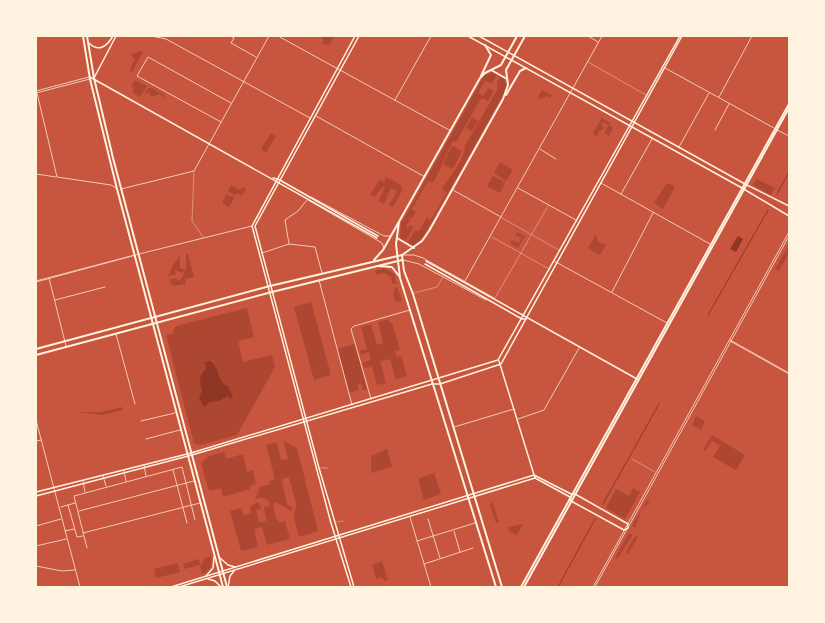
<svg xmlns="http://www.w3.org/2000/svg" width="825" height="623" font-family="'Sofia Sans Condensed',sans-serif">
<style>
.green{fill:#ae4732;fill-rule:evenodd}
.water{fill:#8f3625}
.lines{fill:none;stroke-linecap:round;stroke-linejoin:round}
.stream{stroke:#8f3625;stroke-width:1}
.service{stroke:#f1ccb7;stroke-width:0.5}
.pedestrian{stroke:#f1ccb7;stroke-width:0.5}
.minor{stroke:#f1ccb7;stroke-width:1}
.tertiary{stroke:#f1ccb7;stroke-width:1}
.secondary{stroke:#fff3e0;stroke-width:1.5}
.primary{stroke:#fff3e0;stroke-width:2}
</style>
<rect width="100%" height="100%" fill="#c8553d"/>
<!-- green -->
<g class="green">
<polygon points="321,36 334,36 330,44 325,45 322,43 324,40"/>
<polygon points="141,51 143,52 131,74 130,70 135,59 130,55"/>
<path d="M492,72L504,78L507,88L423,237L414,246L400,238L401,224L484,76ZM497,75L500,77L497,82V90L465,146C464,162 450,175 442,189L447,192L430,221L427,217L419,231L415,230L408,242L406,241L413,227L410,225L408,228L406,227L410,219L407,217L412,218L416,212L412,209L428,181L433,183C441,169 445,155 453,141L456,142L480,100L482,98L488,101L494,91L488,88L483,96L478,93L485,81L492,83Z"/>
<polygon points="135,80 147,86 140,97 132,92 134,88 131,86"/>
<polygon points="148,88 152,88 165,95 164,101 163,96 159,94 152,97 148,91 147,94 145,93"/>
<polygon points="542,90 552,95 550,98 546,96 541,99 538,97"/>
<polygon points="472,117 478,121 472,131 466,128"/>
<polygon points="602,118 610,123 609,125 613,128 609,136 604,133 609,125 603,122 601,125 604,127 602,131 600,130 597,136 593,133"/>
<polygon points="271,133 276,136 266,153 261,149"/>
<polygon points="453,146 462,151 454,167 452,169 443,164 451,147"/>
<polygon points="500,162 513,170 506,181 494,173"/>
<polygon points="493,176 505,182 500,193 487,186"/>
<polygon points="386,177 401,185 401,187 403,189 393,207 389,205 397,191 391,188 384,204 378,201 385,187 383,187 374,197 370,195 379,180 384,182"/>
<polygon points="756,179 775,188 771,195 753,185"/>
<polygon points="667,183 675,187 663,209 654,203"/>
<polygon points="231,185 240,190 243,187 246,189 242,196 237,193 235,196 228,191"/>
<polygon points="227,193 229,196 235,197 229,207 222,203"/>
<polygon points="517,232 525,236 518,248 510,243 512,240 518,243 520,242 521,238 515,235"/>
<polygon points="596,235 598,242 603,244 607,243 600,255 588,248"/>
<polygon points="789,245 789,253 779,271 775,269"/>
<polygon points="186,254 188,254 194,277 185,279 186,284 173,286 169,280 175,278 180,281 186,268"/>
<polygon points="180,256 180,268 185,270 182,273 175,270 176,274 168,277 173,265"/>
<polygon points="384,268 394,274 397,284 392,284 391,277 384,273 377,275 375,271"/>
<polygon points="397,287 402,301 396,302 393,295 395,288"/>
<polygon points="311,302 331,375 314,380 294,307"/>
<polygon points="247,308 254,337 238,341 243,362 272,355 275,367 237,435 200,445 194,443 166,335 172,334 176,326"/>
<polygon points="389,319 390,323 392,323 400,350 395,351 397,357 401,356 407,376 396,380 390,359 380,361 386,383 377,385 372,366 364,368 362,363 371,360 369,352 361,355 360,351 367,349 361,327 371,324 377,345 383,343 378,322"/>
<polygon points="355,344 367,389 363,390 361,384 357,385 359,390 349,393 337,349"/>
<polygon points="122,407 123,410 103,415 79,412 102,412"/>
<polygon points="696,416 705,421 701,430 692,425"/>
<polygon points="712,435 745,455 736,470 713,457 720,446 712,441 705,451 703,450"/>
<polygon points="283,440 297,448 318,531 299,537 294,518 296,504 289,477 282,479 287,505 293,507 291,511 276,502 273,505 275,515 279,523 285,521 290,539 267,545 262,527 254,529 258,547 241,551 230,511 241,508 244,515 251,513 250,506 258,502 262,508 256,510 259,522 266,521 264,507 270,506 268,500 261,498 255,499 260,487 270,484 270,481 275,479 266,445 277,442 281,460 288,459"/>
<polygon points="387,449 392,467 371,473 371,456"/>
<polygon points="224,452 226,459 243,454 247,472 253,470 256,484 250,486 250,489 223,497 221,488 209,491 201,463 209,456"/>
<polygon points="434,473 441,494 424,500 418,479"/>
<polygon points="633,488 640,492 625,519 606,508 616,489 629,496"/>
<polygon points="647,500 650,501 641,511 635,528 632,526"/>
<polygon points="492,501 499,522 496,523 490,505"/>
<polygon points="523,524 517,535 509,531 508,527"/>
<polygon points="629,533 633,535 617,559 615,558"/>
<polygon points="635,536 638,537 628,554 626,552"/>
<path d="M211,557C213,564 210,571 202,574L200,566L205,558Z"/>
<polygon points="199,559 200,565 184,569 183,564"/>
<polygon points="382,561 388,580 384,581 382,577 376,579 372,565"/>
<polygon points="178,563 180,572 156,578 154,569"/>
</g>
<!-- water -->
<g class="water">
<polygon points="738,236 743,239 736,252 730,249"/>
<path d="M210,361C220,367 217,383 228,386L233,397L230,399L228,396L219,401L210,402L204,407L199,398L202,390C199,382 199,375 206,369L205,362Z"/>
</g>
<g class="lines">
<!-- stream -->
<g class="stream">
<polyline points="777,194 789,172"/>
<polyline points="708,315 768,210"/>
<polyline points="603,504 659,404"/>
<polyline points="558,587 595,519"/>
</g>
<!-- service -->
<g class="service">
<polyline points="588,62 646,95"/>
<polyline points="194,171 192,221 203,237"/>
<polyline points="414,293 437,287 443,277"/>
<polyline points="632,459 655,472"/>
</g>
<!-- pedestrian -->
<g class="pedestrian">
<polyline points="502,218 559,250"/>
<polyline points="492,237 549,269"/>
<polyline points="495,298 548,206"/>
<polyline points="319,468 328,468"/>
<polyline points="337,522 343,521"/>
</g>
<!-- minor -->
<g class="minor">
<polyline points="151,36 166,39 310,118"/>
<polyline points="230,36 234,38 231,43 256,57"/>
<polyline points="278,36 451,131"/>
<polyline points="588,36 598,42"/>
<polyline points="665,68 774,128"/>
<polyline points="37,93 57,177 111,185 116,188"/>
<polyline points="719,97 752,36"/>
<polyline points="395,100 431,36"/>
<polyline points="316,116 425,177"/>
<polyline points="221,122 137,76 148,57 231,103"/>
<polyline points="715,130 729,104"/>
<polyline points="777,130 789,136"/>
<polyline points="679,147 709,93"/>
<polyline points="540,149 556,159"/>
<polyline points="36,174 56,177"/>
<polyline points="601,183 710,244"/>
<polyline points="518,188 576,220"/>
<polyline points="121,189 194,171 269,36"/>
<polyline points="453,190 501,217"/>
<polyline points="621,194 652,139"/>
<polyline points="289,244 285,220 298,211 307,200"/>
<polyline points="262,253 289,244 315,247 322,273"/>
<polyline points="554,261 667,323"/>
<polyline points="49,278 66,346"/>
<polyline points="319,280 352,405"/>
<polyline points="36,281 135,255"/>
<polyline points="465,281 602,36"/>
<polyline points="36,282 143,253 252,226"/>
<polyline points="612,292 653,213"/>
<polyline points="55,300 105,287"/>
<polyline points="116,334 135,404"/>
<polyline points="730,340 789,373"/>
<polyline points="730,341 789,374"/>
<polyline points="371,399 351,329 354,326 410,310"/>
<polyline points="518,419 544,410 579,348"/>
<polyline points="141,421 175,413"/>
<polyline points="454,427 514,409"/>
<polyline points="146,439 180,430"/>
<polyline points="36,441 41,440"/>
<polyline points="144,465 146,476"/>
<polyline points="173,470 187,523"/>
<polyline points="124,471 126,481"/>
<polyline points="103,476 106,486"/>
<polyline points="83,481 85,492"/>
<polyline points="68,505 77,537 83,536"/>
<polyline points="61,507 75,503"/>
<polyline points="79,511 194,481"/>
<polyline points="410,517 431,587"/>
<polyline points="428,519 440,558"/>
<polyline points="36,526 61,519"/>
<polyline points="65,531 74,529"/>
<polyline points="454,531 460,552"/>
<polyline points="83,533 200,503"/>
<polyline points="417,541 475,523"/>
<polyline points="36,546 66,539"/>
<polyline points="87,548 74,496 182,467 195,520"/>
<polyline points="424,564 473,548"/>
<polyline points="36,566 62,571 75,570"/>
</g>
<!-- tertiary -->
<g class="tertiary">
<polyline points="36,91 89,77"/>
<polyline points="36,93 90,79"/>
<polyline points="311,197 384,236 390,236"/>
<polyline points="308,200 382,243 384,248"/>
<polyline points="402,255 414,255 423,258 494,298"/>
<polyline points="403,260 419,264 486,300"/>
<polyline points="36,420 80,587"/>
<polyline points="629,526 789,236"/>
<polyline points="593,587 789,232"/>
<polyline points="595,587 627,529"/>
</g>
<!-- secondary -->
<g class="secondary">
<polyline points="468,36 742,188 789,216"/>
<polyline points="479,36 745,184 789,206"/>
<path d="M89,43C99,53 107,46 113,36"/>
<polyline points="90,77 377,238"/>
<polyline points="94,78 116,36"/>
<polyline points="273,178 278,179 378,236"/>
<polyline points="426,261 637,379"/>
<polyline points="425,264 522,319 526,319"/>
<polyline points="499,361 535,478 570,497 571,501 624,530 628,528 628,524 575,494 571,494 534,475"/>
<polyline points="36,492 191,453 498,360 680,36"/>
<polyline points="36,496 192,455 432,384 440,384 501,364 682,36"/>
<polyline points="220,558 228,565 235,567"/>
<polyline points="206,576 213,568 214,557"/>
<polyline points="208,579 215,581 221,587"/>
<polyline points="171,587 534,475"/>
<polyline points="179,587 535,478"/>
<polyline points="228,587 230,576 234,571"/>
<polyline points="351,587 331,523 252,226 355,36"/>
<polyline points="354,587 319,468 255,226 359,36"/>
</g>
<!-- primary -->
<g class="primary">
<polyline points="83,36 90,79 117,189 223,587"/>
<polyline points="87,36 94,78 113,158 227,587"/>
<polyline points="491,70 507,79"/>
<polyline points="481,76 491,55 485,45"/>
<polyline points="506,95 520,71 526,68"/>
<polyline points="399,222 396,244 400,278 496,587"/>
<polyline points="397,238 414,248"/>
<polyline points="402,255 404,271 413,294 502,587"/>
<polyline points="374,260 383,250 480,78 485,73 501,65 517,36"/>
<polyline points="378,266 392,267 399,276"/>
<polyline points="36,349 270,286 402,255 422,241 429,231 503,99 508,85 506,70 525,36"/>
<polyline points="36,355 272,292 402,260"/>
<polyline points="521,587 789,104"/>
<polyline points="524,587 789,108"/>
</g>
</g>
<!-- border -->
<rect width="825" height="623" fill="none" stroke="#fff3e0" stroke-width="74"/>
</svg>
